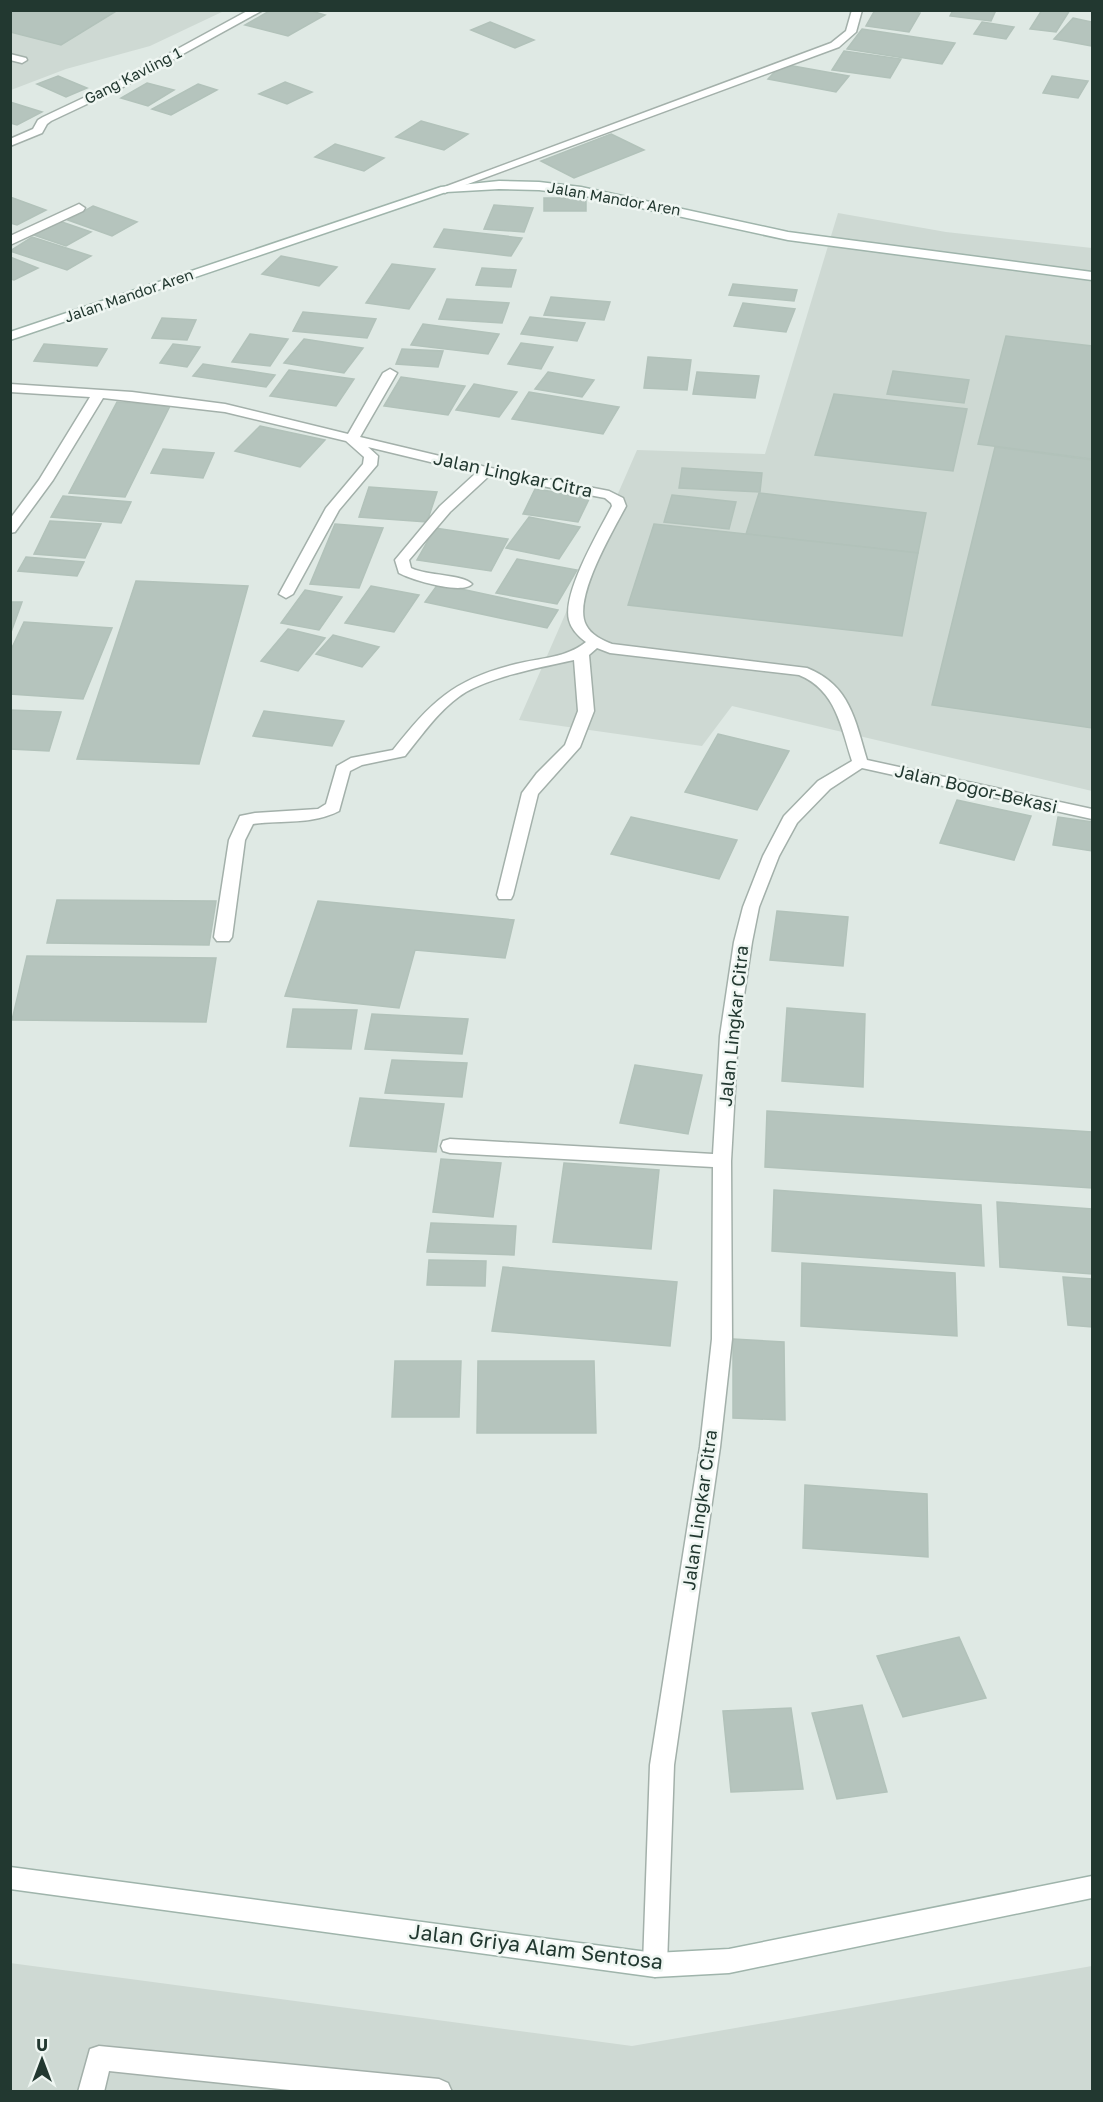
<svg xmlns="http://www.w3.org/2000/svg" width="1103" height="2102" font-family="'Golos Text',sans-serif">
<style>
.built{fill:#ced9d3}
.building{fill:#b5c4bd;stroke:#b2c2ba;stroke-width:1.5}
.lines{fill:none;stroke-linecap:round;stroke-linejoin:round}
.lane-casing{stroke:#a3b0aa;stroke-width:3}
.street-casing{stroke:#a3b0aa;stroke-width:3}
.secondary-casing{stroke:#9fb4ab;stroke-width:3}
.lane{fill:#fff;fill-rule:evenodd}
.street{fill:#fff;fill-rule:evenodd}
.secondary{fill:#fff;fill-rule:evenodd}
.labels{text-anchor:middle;stroke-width:5;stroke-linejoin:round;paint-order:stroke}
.far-street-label{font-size:15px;fill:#223830;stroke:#eff6f2}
.street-label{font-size:18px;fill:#223830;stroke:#eff6f2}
.near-street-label{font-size:21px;fill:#223830;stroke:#eff6f2}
</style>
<rect width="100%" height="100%" fill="#dfe9e4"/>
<!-- built -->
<g class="built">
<polygon points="11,11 224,11 150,46 66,69 11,90"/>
<polygon points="838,213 946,232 1092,248 1092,791 732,706 702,746 519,720 637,450 765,454"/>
<polygon points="10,1963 632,2046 1092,1966 1092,2091 11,2091"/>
</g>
<!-- building -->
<g class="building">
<polygon points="10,10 118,10 61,45 10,32"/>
<polygon points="271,10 308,10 325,15 288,36 245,25"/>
<polygon points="875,10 903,10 920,13 909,32 866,26"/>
<polygon points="953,10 996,10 991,21 950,16"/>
<polygon points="1042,10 1070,10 1056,32 1030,29"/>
<polygon points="1073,18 1092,22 1092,46 1054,39"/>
<polygon points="490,22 534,40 515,48 471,30"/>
<polygon points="982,22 1014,27 1006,39 974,34"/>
<polygon points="862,29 955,43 942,64 847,49"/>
<polygon points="844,51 901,59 890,78 832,70"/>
<polygon points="782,64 849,76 836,92 768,79"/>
<polygon points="58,76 87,88 66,97 37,84"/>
<polygon points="1052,76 1088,81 1078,98 1043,93"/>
<polygon points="285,82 312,92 287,104 259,94"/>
<polygon points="147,83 174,90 148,106 121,98"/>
<polygon points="198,84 217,90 171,115 152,109"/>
<polygon points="10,102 42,112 17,125 10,123"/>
<polygon points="421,121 468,134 444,150 396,137"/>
<polygon points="611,134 644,150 574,178 541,161"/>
<polygon points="335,144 384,158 364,171 315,157"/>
<polygon points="10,197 46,210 17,225 10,223"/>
<rect x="544" y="198" width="42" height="13"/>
<polygon points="494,205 533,208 524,232 484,229"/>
<polygon points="93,206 137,222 112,236 68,220"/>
<polygon points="59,221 91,232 66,246 34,235"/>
<polygon points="444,229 522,238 511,256 434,247"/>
<polygon points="32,237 91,256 67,270 10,251"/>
<polygon points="281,256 337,267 319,286 262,274"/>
<polygon points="10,257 38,268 14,280 10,279"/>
<polygon points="392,264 435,269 409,309 366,303"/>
<polygon points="482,268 516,270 511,287 476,285"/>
<polygon points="733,284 797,290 794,301 729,295"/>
<polygon points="551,297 610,302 604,320 544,315"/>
<polygon points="447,299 509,303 502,323 439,319"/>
<polygon points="743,303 795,309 786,332 734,326"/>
<polygon points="303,312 376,319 367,338 293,331"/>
<polygon points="530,317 585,323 577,341 521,334"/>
<polygon points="162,318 196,320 187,340 152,338"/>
<polygon points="423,324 499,334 488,354 411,345"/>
<polygon points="250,334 288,339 270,366 232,362"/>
<polygon points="1006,336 1092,346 1092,459 978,444"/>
<polygon points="304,339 363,348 344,373 284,363"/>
<polygon points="521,343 553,347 541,369 508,364"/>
<polygon points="44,344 107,349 97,366 34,361"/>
<polygon points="173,344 200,347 187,367 160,363"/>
<polygon points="402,349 443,351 438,367 396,364"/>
<polygon points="648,357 691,360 687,390 644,388"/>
<polygon points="203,364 275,375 266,387 193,376"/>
<polygon points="289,370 354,379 336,406 270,396"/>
<polygon points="893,371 969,380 964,403 887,394"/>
<polygon points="548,372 594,380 582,397 535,389"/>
<polygon points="697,372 759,376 755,398 693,394"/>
<polygon points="401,377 465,386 448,415 384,406"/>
<polygon points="474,384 517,392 499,417 456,410"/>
<polygon points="529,392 619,407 603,434 512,419"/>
<polygon points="834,394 967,409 953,471 815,455"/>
<polygon points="117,402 170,406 125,497 69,493"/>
<polygon points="260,426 325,440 300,467 235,451"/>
<polygon points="995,447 1092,460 1092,728 932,705"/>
<polygon points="163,449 214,453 203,478 151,473"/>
<polygon points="682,468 762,473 760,492 679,488"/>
<polygon points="369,487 437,492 427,522 359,517"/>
<polygon points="535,489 590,497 578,522 523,514"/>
<polygon points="759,493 926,513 918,553 746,534"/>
<polygon points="672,495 736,502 729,529 664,522"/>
<polygon points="63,496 131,502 121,523 51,517"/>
<polygon points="529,517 580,527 559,559 506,548"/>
<polygon points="50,521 101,524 85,558 34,554"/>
<polygon points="335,524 383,528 359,588 310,584"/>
<polygon points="654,524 918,553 902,636 628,605"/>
<polygon points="435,528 508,539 491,571 417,560"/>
<polygon points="26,557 84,562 77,576 18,571"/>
<polygon points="517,559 577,570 557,604 496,593"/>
<polygon points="136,581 248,586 199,764 77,759"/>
<polygon points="438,584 558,610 547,628 425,602"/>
<polygon points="371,586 419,595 394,632 345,623"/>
<polygon points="305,590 342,597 319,630 281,623"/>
<polygon points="10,602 22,602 10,635"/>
<polygon points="24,622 112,628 83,699 10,694 10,652"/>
<polygon points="288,629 325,638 298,671 261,661"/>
<polygon points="333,635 379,647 362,667 316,654"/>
<polygon points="10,710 61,712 49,751 10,749"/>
<polygon points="264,711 344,721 332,746 253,736"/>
<polygon points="718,734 789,751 757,810 685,792"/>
<polygon points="957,800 1031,816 1014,860 940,843"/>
<polygon points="631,817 737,840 719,879 611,854"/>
<polygon points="1058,817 1092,822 1092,851 1053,845"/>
<polygon points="57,900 216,901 209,945 47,943"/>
<polygon points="318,901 514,920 505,958 415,950 399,1008 285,996"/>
<polygon points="777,911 848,917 843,966 770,960"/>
<polygon points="27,956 216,958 206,1022 12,1020"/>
<polygon points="787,1008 865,1014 863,1087 782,1081"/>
<polygon points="293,1009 357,1010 351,1049 287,1047"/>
<polygon points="372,1014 468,1019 462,1054 365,1049"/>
<polygon points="392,1060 467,1063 462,1097 385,1093"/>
<polygon points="635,1065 702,1075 688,1134 620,1123"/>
<polygon points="360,1098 444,1104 436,1152 350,1146"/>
<polygon points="767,1111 1092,1132 1092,1188 765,1167"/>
<polygon points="441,1159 501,1163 493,1217 433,1212"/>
<polygon points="564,1163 659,1170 651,1249 553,1242"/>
<polygon points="774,1190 981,1205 984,1266 772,1251"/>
<polygon points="997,1202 1092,1209 1092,1274 1000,1267"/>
<polygon points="431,1223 516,1226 514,1255 427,1252"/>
<polygon points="429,1260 486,1261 485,1286 427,1285"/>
<polygon points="802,1263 955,1273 957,1336 801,1326"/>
<polygon points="503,1267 677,1282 670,1346 492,1331"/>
<polygon points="1063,1277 1092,1279 1092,1327 1068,1325"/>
<polygon points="733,1339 784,1342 785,1420 733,1418"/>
<polygon points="395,1361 461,1361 459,1417 392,1417"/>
<polygon points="478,1361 594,1361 596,1433 477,1433"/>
<polygon points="805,1485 927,1494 928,1557 803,1548"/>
<polygon points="959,1637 986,1698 903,1717 877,1656"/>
<polygon points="862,1705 887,1792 837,1799 812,1713"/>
<polygon points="791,1708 803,1789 731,1792 723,1711"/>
</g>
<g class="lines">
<!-- lane casing -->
<g class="lane-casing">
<g id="lane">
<polygon points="10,54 26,58 27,60 22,63 10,60"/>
<polygon points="99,2046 439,2079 448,2083 452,2092 309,2092 109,2071 104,2092 78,2092 90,2049"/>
</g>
</g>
<!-- street casing -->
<g class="street-casing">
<g id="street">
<polygon points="249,10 263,10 123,87 51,121 47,124 42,133 10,146 10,139 33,129 38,120 43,117 115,83"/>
<polygon points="852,10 862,10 856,32 839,47 449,191 445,193 439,189 831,43 846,31"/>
<polygon points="79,204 85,208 83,211 10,245 10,236"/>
<path d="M390,369L397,373L360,437L486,467L609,491L623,498L626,506C613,531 572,599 586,625C591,635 602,640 612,644L807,668C850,685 855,720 867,760L1092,809V819L862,768L830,789L797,823L779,856L759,907L752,942L738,1036L731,1161L732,1339L720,1447L674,1765L667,1965L664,1973L655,1977L646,1973L643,1965L650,1765L700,1447L712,1339L713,1167L450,1153L443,1151L441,1146L443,1141L450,1139L713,1154L720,1036L734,942L743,907L763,856L784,816L818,781L852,761C841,727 836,690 799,675L610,653L597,648L589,655L594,711L580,747L538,794L513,895L511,899H499L497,895L522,793L537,773L565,745L578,711L574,660C542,667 494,676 466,692C440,708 423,734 405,756L362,765L350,771L339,811C312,825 282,820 253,824L245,840L232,937L229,941H217L214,937L229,840L240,816L255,813L318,809L326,804L337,766L351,758L393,750C431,702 454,679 516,664C539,658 567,658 586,642C579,637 571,629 569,620C562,593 599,531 612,506L611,503L605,498L489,476L450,512L409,560L411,568C427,576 462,574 472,584C462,595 412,580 399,573L395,560L440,506L476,473L368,447L378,456L377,465L339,510L293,594L286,598L279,594L326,508L363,464L364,457L346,441L225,412L103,398L53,480L15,532L10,533V519L39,480L90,397L10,392V384L132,392L225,404L348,434L383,373Z"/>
</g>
</g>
<!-- secondary casing -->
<g class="secondary-casing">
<g id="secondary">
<polygon points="499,181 539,182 581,187 788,232 1092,272 1092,280 788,240 581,195 539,190 499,189 446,192 10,340 10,332 441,187"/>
<polygon points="10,1867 655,1953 729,1949 1092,1876 1092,1898 729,1973 655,1977 10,1889"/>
</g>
</g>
<!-- lane -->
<use href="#lane" class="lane"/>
<!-- street -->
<use href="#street" class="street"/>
<!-- secondary -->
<use href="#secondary" class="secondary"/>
</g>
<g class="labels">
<!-- far-street labels -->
<g class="far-street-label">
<text transform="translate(133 76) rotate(-27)" y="5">Gang Kavling 1</text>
<text transform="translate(614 199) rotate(10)" y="5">Jalan Mandor Aren</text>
<text transform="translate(129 296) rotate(-19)" y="5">Jalan Mandor Aren</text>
</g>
<!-- street labels -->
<g class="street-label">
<text transform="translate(513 475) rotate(12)" y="6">Jalan Lingkar Citra</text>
<text transform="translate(976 789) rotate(13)" y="6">Jalan Bogor-Bekasi</text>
<text transform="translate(734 1026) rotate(-84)" y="6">Jalan Lingkar Citra</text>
<text transform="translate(700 1510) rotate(-82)" y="6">Jalan Lingkar Citra</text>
</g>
<!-- near-street labels -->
<g class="near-street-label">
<text transform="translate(536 1947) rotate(7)" y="7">Jalan Griya Alam Sentosa</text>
</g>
</g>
<!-- border -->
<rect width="1103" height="2102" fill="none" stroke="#223830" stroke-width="24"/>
<!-- north arrow -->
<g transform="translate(42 2060)" stroke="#eff6f2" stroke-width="4.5" paint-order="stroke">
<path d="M0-4.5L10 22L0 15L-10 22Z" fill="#223830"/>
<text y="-9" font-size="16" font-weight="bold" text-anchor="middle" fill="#223830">U</text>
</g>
</svg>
